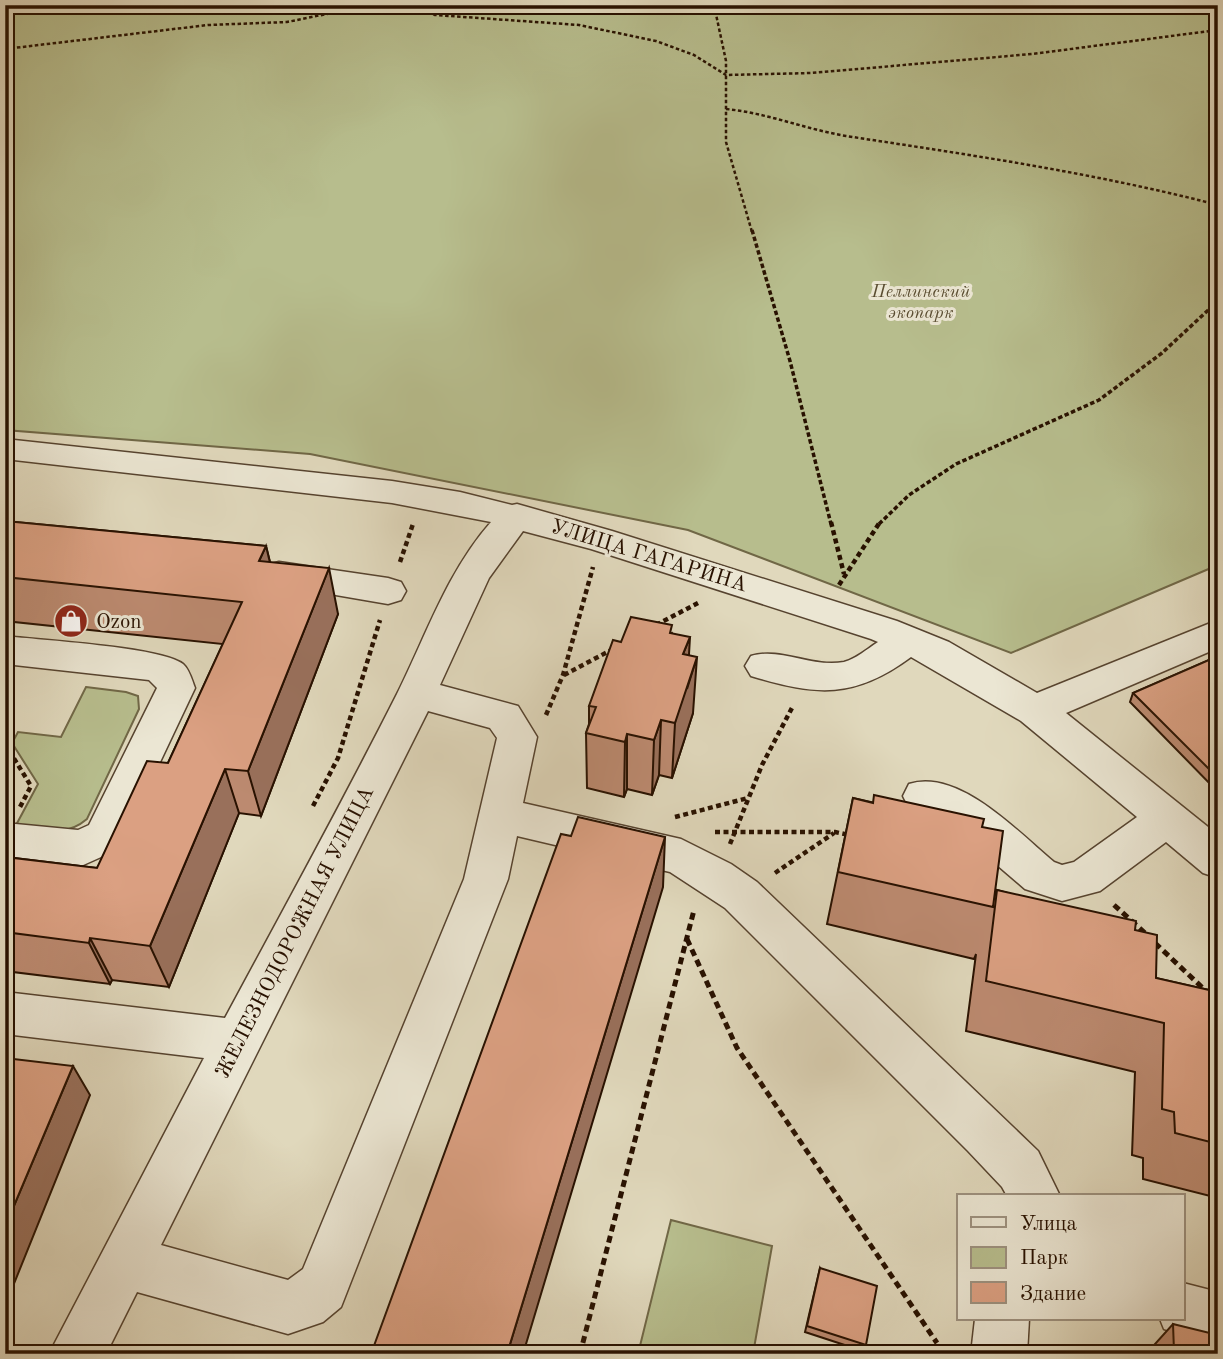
<svg xmlns="http://www.w3.org/2000/svg" width="1223" height="1359" font-family="'Old Standard TT',serif">
<style>
.green{fill:#b7bd8d;stroke:#706746;stroke-width:2}
.lines{fill:none;stroke-linecap:round;stroke-linejoin:round}
.minor-casing{stroke:#56432f;stroke-width:3}
.path-far3{stroke:#281100;stroke-width:2.5;stroke-dasharray:3.5 2.5;stroke-linecap:butt}
.path-far2{stroke:#281100;stroke-width:3.5;stroke-dasharray:4.5 2.5;stroke-linecap:butt}
.path-far1{stroke:#281100;stroke-width:4.5;stroke-dasharray:5 3.5;stroke-linecap:butt}
.path{stroke:#281100;stroke-width:5;stroke-dasharray:7 4.5;stroke-linecap:butt}
.minor{fill:#ebe6d3;fill-rule:evenodd}
.wall{fill:#bc8a70;stroke:#281100;stroke-width:2}
.shaded-wall{fill:#99705b;stroke:#281100;stroke-width:2}
.building{fill:#dba082;stroke:#281100;stroke-width:2}
.labels{text-anchor:middle;stroke-width:6;stroke-linejoin:round;paint-order:stroke}
.far-park-label{font-size:18px;font-style:italic;fill:#5a4d31;stroke:#ebe6d3}
.street-label{font-size:21px;fill:#281100;stroke:#ebe6d3}
.poi-label{font-size:21px;fill:#281100;stroke:#ebe6d3;text-anchor:start}
</style>
<rect width="100%" height="100%" fill="#e0d8bc"/>
<filter id="stains"><feTurbulence type="fractalNoise" baseFrequency=".00286" numOctaves="4"/><feColorMatrix values="0 0 0 0 .2 0 0 0 0 .09 0 0 0 0 .02 0 0 0 .5 -.17"/></filter>
<radialGradient id="worn" r=".72"><stop offset=".6" stop-color="#630" stop-opacity="0"/><stop offset="1" stop-color="#630" stop-opacity=".3"/></radialGradient>
<!-- green -->
<g class="green">
<polygon points="5,5 1218,5 1218,565 1011,653 688,530 310,454 5,430"/>
<path d="M86,687L126,692L138,696L139,709L87,819C65,838 41,830 15,827L38,784L12,743L18,732L61,737Z"/>
<polygon points="671,1220 772,1246 753,1354 638,1354"/>
</g>
<g class="lines">
<!-- minor casing -->
<g class="minor-casing">
<g id="minor">
<path d="M5,439L392,481L460,492L512,505L517,504L612,531L897,621L949,642L1037,693L1218,620V648L1066,713L1218,835V878L1203,873L1166,842L1100,891L1062,901L1025,889L948,823L909,808L903,796L909,784C959,768 1019,833 1054,862L1062,865L1074,862L1137,817L1021,721L911,657C854,699 817,696 751,676L745,666L751,656C781,647 812,668 844,662C856,659 867,649 878,642L871,639L591,549L523,531L489,578L440,685L518,706L537,737L523,803L681,839L731,864L757,882L1038,1151L1060,1196H1007L1002,1187L968,1151L725,908L670,872L517,836L508,879L341,1307L323,1322L288,1334L137,1292L106,1354H49L204,1058L5,1034V992L225,1018C283,910 342,803 397,694C426,636 447,572 491,522L392,503L5,459ZM428,711L490,728L497,738L464,879L303,1269L288,1280L161,1245Z"/>
<polygon points="279,562 388,578 401,582 406,591 401,600 388,604 266,583 261,574 266,565"/>
<path d="M5,636C39,640 162,647 183,664C189,669 192,680 195,688L119,849L81,866L5,857V823L78,830L89,825L157,688L149,680L5,664Z"/>
<polygon points="1183,1283 1218,1292 1218,1346 1164,1329 1160,1319 1183,1319"/>
<polygon points="975,1319 1029,1319 1027,1354 971,1354"/>
</g>
</g>
<!-- path-far3 -->
<g class="path-far3">
<polyline points="393,5 418,7 435,15 579,25 656,41 694,55 726,75 811,73 1032,54 1218,30"/>
<polyline points="714,5 726,61 726,142 752,232"/>
<polyline points="5,49 208,25 287,22 371,5"/>
<path d="M726,109C767,113 805,129 846,136C971,155 1095,173 1218,205"/>
</g>
<!-- path-far2 -->
<g class="path-far2">
<polyline points="752,230 790,361 831,524"/>
<polyline points="879,524 909,495 956,464 1099,400 1162,353 1218,301"/>
</g>
<!-- path-far1 -->
<g class="path-far1">
<polyline points="831,522 844,574"/>
<polyline points="400,562 413,524"/>
<polyline points="839,585 880,522"/>
<polyline points="656,625 698,603"/>
<polyline points="564,675 615,648"/>
<polyline points="546,715 563,675 593,567"/>
<polyline points="5,744 31,786 20,807"/>
<polyline points="313,806 338,758 380,620"/>
<polyline points="675,817 748,798"/>
<polyline points="715,832 835,832 849,835"/>
<polyline points="730,844 762,765 793,706"/>
<polyline points="775,873 834,833"/>
</g>
<!-- path -->
<g class="path">
<polyline points="1114,905 1146,934"/>
<polyline points="687,939 737,1048 937,1343"/>
<polyline points="1155,943 1207,992"/>
<polyline points="580,1354 694,910"/>
</g>
<!-- minor -->
<use href="#minor" class="minor"/>
</g>
<!-- wall -->
<g class="wall">
<polygon points="5,521 266,546 270,562 338,614 261,816 239,813 169,987 112,980 110,984 5,971 5,857 97,868 168,763 223,644 5,621"/>
<polygon points="672,633 689,656 693,713 672,778 659,775 652,795 627,789 624,797 587,788 586,733 589,724 589,706"/>
<polygon points="1218,656 1218,792 1130,702 1133,693"/>
<polygon points="853,798 982,827 995,895 997,890 1135,930 1156,978 1218,992 1218,1198 1143,1179 1143,1158 1132,1155 1135,1072 966,1031 976,954 974,959 827,924"/>
<polygon points="820,1268 866,1345 863,1351 805,1332"/>
<polygon points="1173,1324 1218,1354 1146,1354"/>
</g>
<!-- shaded-wall -->
<g class="shaded-wall">
<polygon points="266,546 277,592 259,561"/>
<polygon points="329,568 338,614 261,816 248,771"/>
<polygon points="690,637 687,689 697,657 693,713 672,778 675,723 683,654"/>
<polygon points="661,720 659,775 652,795 654,740"/>
<polygon points="627,734 627,789 624,797 625,742"/>
<polygon points="225,769 239,813 169,987 150,946"/>
<polygon points="665,837 663,887 523,1354 507,1354"/>
<polygon points="90,938 112,980 110,984 89,943"/>
<polygon points="73,1066 90,1095 5,1306 5,1227"/>
</g>
<!-- building -->
<g class="building">
<polygon points="5,521 266,546 259,561 329,568 248,771 225,769 150,946 90,938 89,943 5,932 5,857 97,868 147,761 168,763 242,602 5,577"/>
<polygon points="631,617 672,625 670,633 690,637 683,654 697,657 675,723 661,720 654,740 627,734 625,742 586,733 596,707 589,706 613,640 621,642"/>
<polygon points="1218,656 1218,778 1133,693"/>
<polygon points="874,795 984,819 982,827 1003,831 993,907 838,872 853,798 873,803"/>
<polygon points="578,817 665,837 507,1354 371,1354 561,834 571,836"/>
<polygon points="997,890 1136,921 1135,930 1157,935 1156,978 1218,992 1218,1144 1175,1133 1174,1112 1162,1109 1164,1023 986,981"/>
<polygon points="5,1058 73,1066 5,1227"/>
<polygon points="820,1268 877,1286 866,1345 807,1326"/>
<polygon points="1173,1324 1218,1335 1218,1354 1161,1354 1161,1348 1174,1351"/>
</g>
<!-- icons -->
<defs>
<g id="shop-disc" transform="scale(1.75)"><circle r="9.5" fill="#8f2418" stroke="#ebe6d3"/><path d="M-5-2.5h2.3a2.7 3.5 0 0 1 5.4 0H5L5.5 6h-11ZM-1.5-2.5h3a1.5 2.3 0 0 0-3 0Z" fill="#fff"/></g>
</defs>
<g fill-rule="evenodd">
<use href="#shop-disc" x="71" y="621"/>
</g>
<g class="labels">
<!-- far-park labels -->
<g class="far-park-label">
<text x="921" y="297">Пеллинский<tspan x="921" dy="21">экопарк</tspan></text>
</g>
<!-- street labels -->
<g class="street-label">
<text transform="translate(649 555) rotate(17)" y="7">УЛИЦА ГАГАРИНА</text>
<text transform="translate(294 932) rotate(-63)" y="7">ЖЕЛЕЗНОДОРОЖНАЯ УЛИЦА</text>
</g>
<!-- poi labels -->
<g class="poi-label">
<text x="96" y="628">Ozon</text>
</g>
</g>
<!-- margin -->
<rect width="1223" height="1359" fill="none" stroke="#e0d8bc" stroke-width="28"/>
<rect x="7" y="7" width="1209" height="1345" fill="none" stroke="#281100" stroke-width="3.5"/>
<rect x="14" y="14" width="1195" height="1331" fill="none" stroke="#281100" stroke-width="2"/>
<!-- legend -->
<rect x="957" y="1194" width="228" height="126" fill="#ebe6d3" stroke="#9d917f" stroke-width="2"/>
<rect x="971" y="1217" width="35" height="10" fill="#ebe6d3" stroke="#9d917f" stroke-width="2"/>
<text x="1020" y="1230" font-size="21" fill="#281100">Улица</text>
<rect x="971" y="1247" width="35" height="21" fill="#b7bd8d" stroke="#9d917f" stroke-width="2"/>
<text x="1020" y="1264" font-size="21" fill="#281100">Парк</text>
<rect x="971" y="1282" width="35" height="21" fill="#dba082" stroke="#9d917f" stroke-width="2"/>
<text x="1020" y="1300" font-size="21" fill="#281100">Здание</text>
<rect width="100%" height="100%" filter="url(#stains)"/>
<rect width="100%" height="100%" fill="url(#worn)"/>
</svg>
